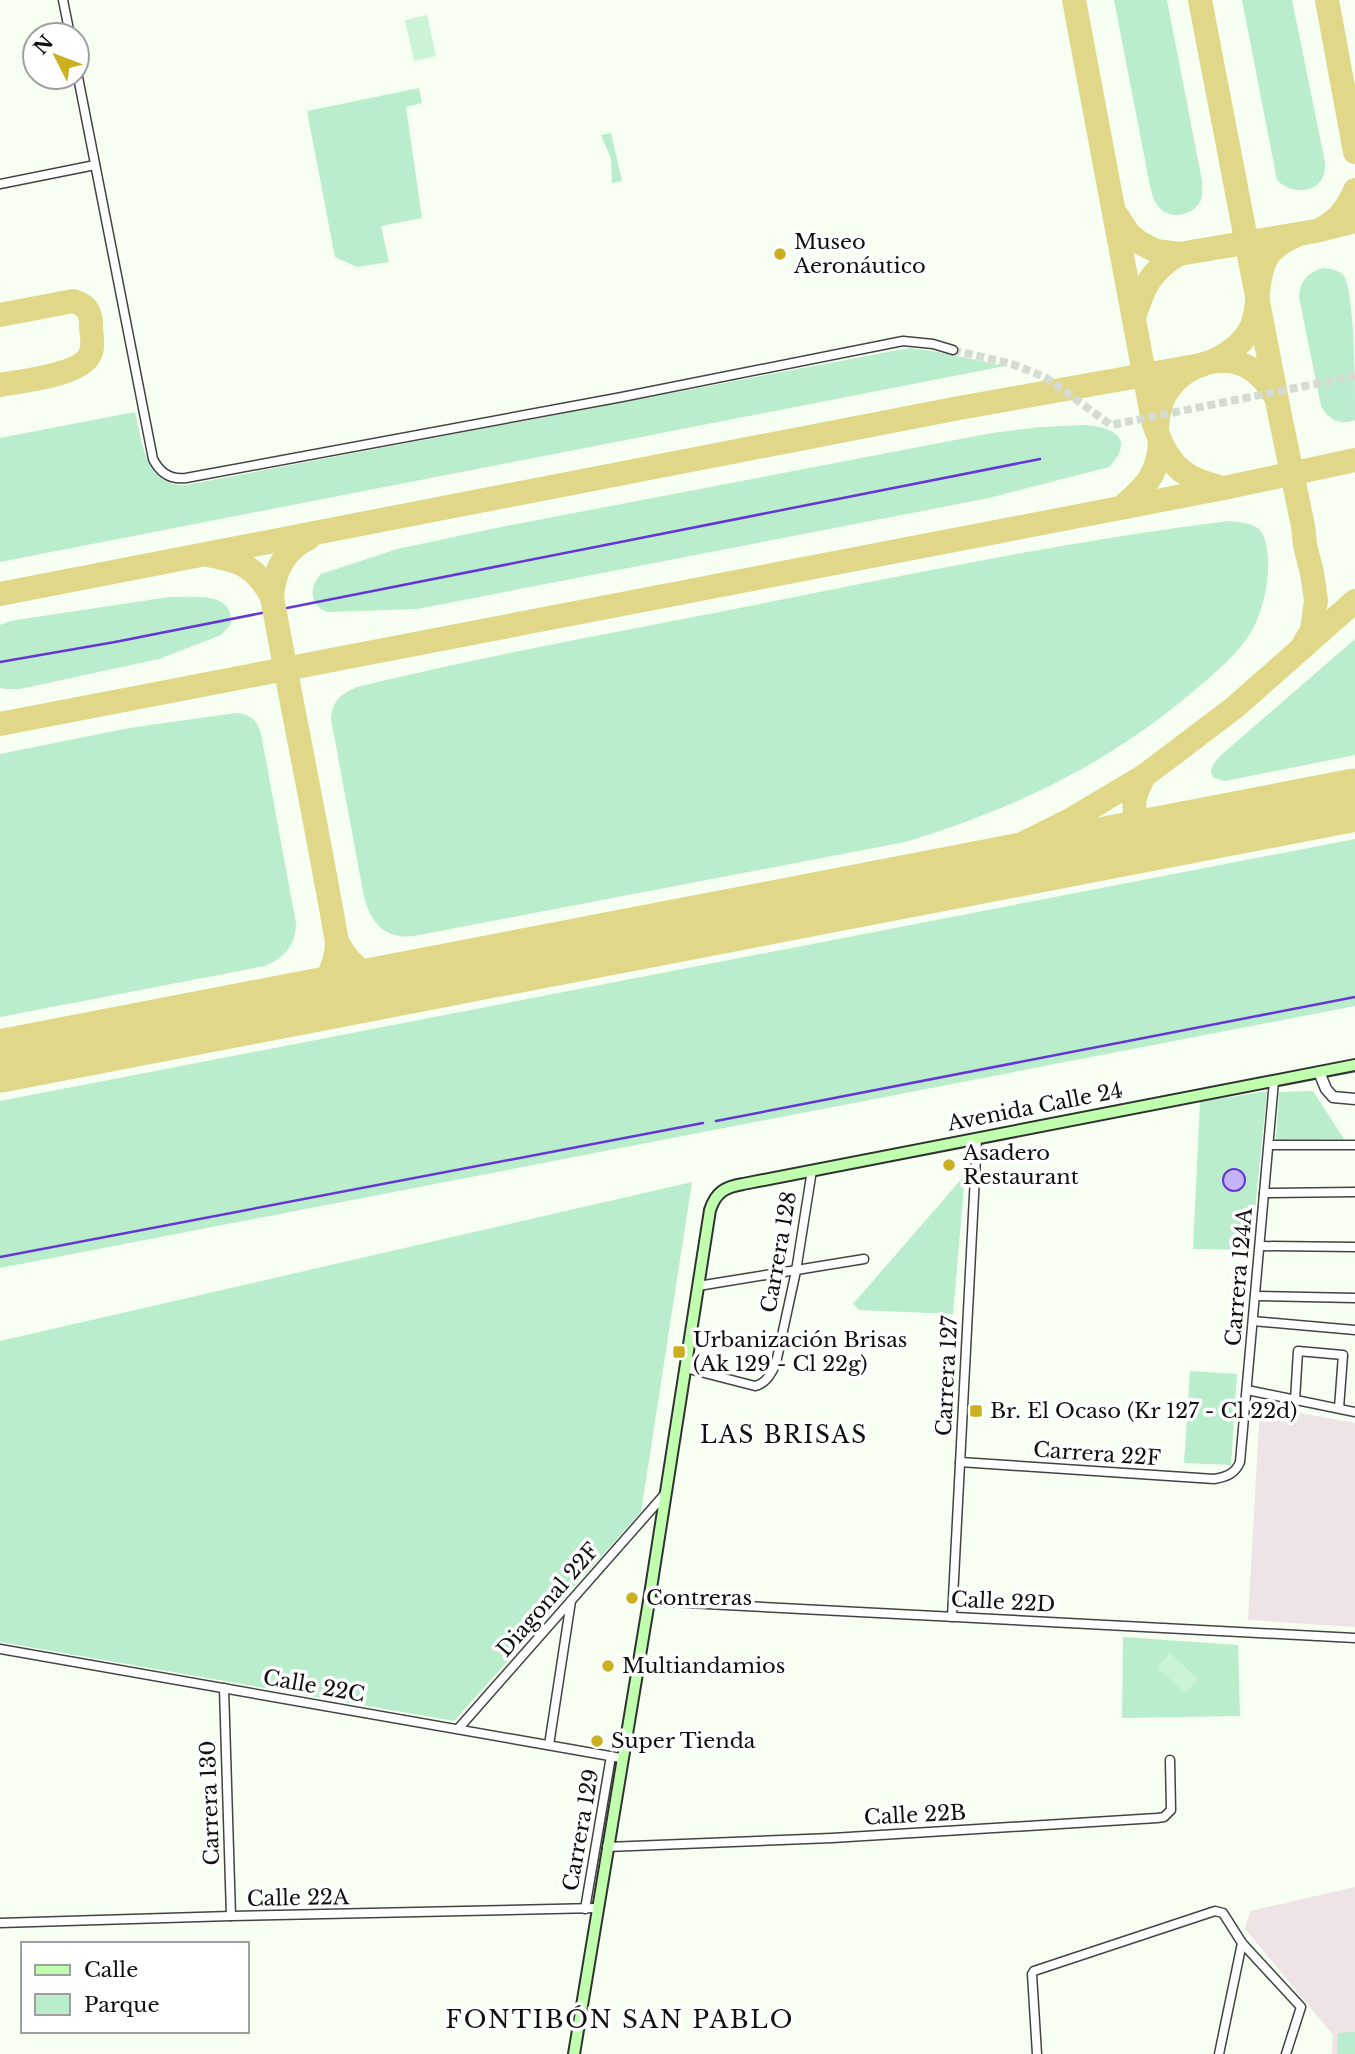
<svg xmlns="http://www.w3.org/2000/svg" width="1355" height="2054" font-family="'Libre Baskerville',serif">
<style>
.industrial{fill:#eee4e6}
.green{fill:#b9edcc}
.pitch{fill:#cbf3d5}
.water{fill:#c6b3fa;stroke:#6436d6;stroke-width:2}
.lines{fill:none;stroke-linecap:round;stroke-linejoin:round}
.stream{stroke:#6436d6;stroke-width:2.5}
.taxiway{stroke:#e0d788;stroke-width:24}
.runway{stroke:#e0d788;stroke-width:63}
.minor-tunnel{stroke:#d4dbd0;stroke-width:8;stroke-dasharray:8 4;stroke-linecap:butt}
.minor-casing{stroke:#434343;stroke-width:11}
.tertiary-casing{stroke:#434343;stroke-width:13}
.secondary-casing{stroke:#323232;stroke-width:14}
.minor{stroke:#fff;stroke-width:8}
.tertiary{stroke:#fff;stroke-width:10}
.secondary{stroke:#bfffad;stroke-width:10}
.poi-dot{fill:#caaf1e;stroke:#fff;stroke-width:2.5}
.labels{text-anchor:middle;stroke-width:7;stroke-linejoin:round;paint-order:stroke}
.poi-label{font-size:21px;fill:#101010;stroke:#fff;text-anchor:start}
.street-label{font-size:21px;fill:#101010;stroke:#fff}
.neighbourhood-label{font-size:23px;letter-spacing:2px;fill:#101010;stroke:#fff}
.quarter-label{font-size:24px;letter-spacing:2px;fill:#101010;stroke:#fff}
</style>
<rect width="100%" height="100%" fill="#f6fff2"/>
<!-- industrial -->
<g class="industrial">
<polygon points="1260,1406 1355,1423 1355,1627 1248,1620"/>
<polygon points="1355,1887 1355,2054 1332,2054 1333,2035 1245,1929 1250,1911"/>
</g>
<!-- green -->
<g class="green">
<path d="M1114,0H1167L1202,181C1202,187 1203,194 1201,199C1197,213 1175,220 1163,211C1155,205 1152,195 1150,186Z"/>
<path d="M1242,0H1292L1325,163C1327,192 1295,198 1277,180Z"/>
<polygon points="419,88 422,103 406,107 422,218 381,226 389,262 357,267 335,257 307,111"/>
<polygon points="611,133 622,181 612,183 611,159 601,135"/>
<path d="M1323,268C1331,269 1339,270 1344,276C1355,295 1355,392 1355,420C1340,426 1328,419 1321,406L1299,297C1300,281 1308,272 1323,268Z"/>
<path d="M909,348C941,351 973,360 1005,366L0,562V438L135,412C143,443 144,486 186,485Z"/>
<path d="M1086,425C1115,428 1135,439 1109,467L989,498L417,609L327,612C309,605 309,587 321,574L397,549L501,527L992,433L1041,427Z"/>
<path d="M1229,521C1259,524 1266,527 1268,560C1269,583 1263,611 1251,632C1238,654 1216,672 1196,689C1107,765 1016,808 905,842L414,936C384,939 372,924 364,897L331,719C332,701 341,694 357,687C487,655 619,632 750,606C909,574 1068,541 1229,521Z"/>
<path d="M169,597C192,598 234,590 231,624L221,635L159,659L20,689H6L0,688V625L10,621Z"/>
<path d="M1355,639V755L1225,781L1214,778C1207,770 1214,763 1220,756Z"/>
<path d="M236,713C250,714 257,720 261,734L296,923C296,945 284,958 265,966L0,1017V754L129,728Z"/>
<polygon points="1355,839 1355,1006 0,1268 0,1101"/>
<polygon points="1267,1091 1251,1250 1193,1249 1200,1102"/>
<polygon points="1313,1091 1344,1139 1276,1140 1279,1092"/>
<polygon points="965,1175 953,1314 859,1310 853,1304"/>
<polygon points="692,1182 641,1512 454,1721 0,1642 0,1341"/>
<polygon points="1190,1371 1237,1374 1231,1465 1184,1463"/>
<polygon points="1123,1637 1238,1645 1240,1716 1122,1718"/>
<polygon points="1355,2032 1355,2054 1337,2054 1338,2033"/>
</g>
<!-- pitch -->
<g class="pitch">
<polygon points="427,15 436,56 414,61 405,20"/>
<polygon points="1170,1653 1198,1679 1185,1693 1157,1667"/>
</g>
<!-- water -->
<circle class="water" cx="1234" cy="1180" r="11"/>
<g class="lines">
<!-- stream -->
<g class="stream">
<polyline points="0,662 115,642 1040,459"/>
<polyline points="716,1121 1355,997"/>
<polyline points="0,1257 703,1123"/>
</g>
<!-- taxiway -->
<g class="taxiway">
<path d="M1074,0L1153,421C1162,448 1172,471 1200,481C1207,484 1215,485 1222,488"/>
<polyline points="1200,0 1280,416 1303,526 1305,545 1312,573 1316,600 1312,630 1301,649"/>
<polyline points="1327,0 1355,152"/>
<polyline points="1116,214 1129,234 1139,242 1156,251 1179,254 1316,231 1355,221"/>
<path d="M1323,228C1339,219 1348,207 1355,190"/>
<path d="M1135,314C1145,284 1151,271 1179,254"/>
<path d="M0,315L73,301C86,305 91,311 91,325C91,333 94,345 91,352C85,375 21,381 0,385"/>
<path d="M1211,362C1231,353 1251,338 1255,315C1262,279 1253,254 1295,236"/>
<path d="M1157,426C1158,417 1159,408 1163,399C1177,369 1216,352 1246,366C1260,373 1268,385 1276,397"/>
<path d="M1122,507C1146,486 1158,475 1160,442"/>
<path d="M212,556C243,561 257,569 272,597C274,572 284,549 309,538"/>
<polyline points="0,594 959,408 1201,365"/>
<path d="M272,597C293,712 317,827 337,942C353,971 369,978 401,984"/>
<polyline points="0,724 1224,488 1355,460"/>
<path d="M1144,776C1119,823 1145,828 1185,833"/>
<polyline points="918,884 1020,845 1070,820 1144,776 1234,708 1355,601"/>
<path d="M293,1005C321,991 336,974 337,942"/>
</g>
<!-- runway -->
<polyline class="runway" points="0,1061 1355,800"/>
<!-- minor-tunnel -->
<polyline class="minor-tunnel" points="953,350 1012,364 1045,377 1111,425 1355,376"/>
<!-- minor casing -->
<g class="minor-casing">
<g id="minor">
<polyline points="63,0 70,35"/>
<path d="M77,72L153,459C160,473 171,480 186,478L622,397L903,341L933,344L953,350"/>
<polyline points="0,184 95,165"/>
<polyline points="1269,1145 1355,1145"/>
<polyline points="1264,1193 1355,1192"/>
<polyline points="1260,1246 1355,1247"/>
<polyline points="698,1286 864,1259"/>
<polyline points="1255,1296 1355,1298"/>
<polyline points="1253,1321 1355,1330"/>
<path d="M685,1368L755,1386C766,1384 772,1373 776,1363L796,1271L812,1170"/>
<polyline points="1247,1390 1355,1412"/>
<polyline points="1295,1400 1298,1351 1343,1355 1339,1408"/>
<path d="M960,1462L1214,1479C1226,1477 1235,1474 1240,1462L1274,1081"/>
<polyline points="649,1601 1355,1638"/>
<polyline points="952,1617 977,1138"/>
<polyline points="0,1649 621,1758"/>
<polyline points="224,1688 231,1916"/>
<polyline points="458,1729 665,1494"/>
<polyline points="549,1745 571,1601"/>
<polyline points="607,1847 832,1838 1157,1818 1164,1817 1171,1810 1170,1760"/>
<polyline points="585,1909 611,1756"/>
<polyline points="0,1923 231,1916 597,1908"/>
<polyline points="1037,2054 1032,1974 1034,1971 1215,1911 1223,1913 1242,1943 1301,2007 1286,2054"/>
<polyline points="1219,2054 1242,1943"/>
</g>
</g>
<!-- tertiary casing -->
<g class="tertiary-casing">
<polyline id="tertiary" points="1319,1072 1326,1089 1333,1097 1355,1099"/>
</g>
<!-- secondary casing -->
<g class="secondary-casing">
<path id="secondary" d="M574,2054L649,1601L710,1210C716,1192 725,1187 743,1184L1355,1065"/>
</g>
<!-- minor -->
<use href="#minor" class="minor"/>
<!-- tertiary -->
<use href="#tertiary" class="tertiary"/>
<!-- secondary -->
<use href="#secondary" class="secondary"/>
</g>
<!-- markers -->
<g class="poi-dot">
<circle cx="780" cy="254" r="7"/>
<circle cx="949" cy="1165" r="7"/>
<rect x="672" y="1345" width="14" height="14" rx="3.5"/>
<rect x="969" y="1404" width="14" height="14" rx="3.5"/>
<circle cx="632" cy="1598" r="7"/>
<circle cx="608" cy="1666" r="7"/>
<circle cx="597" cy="1741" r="7"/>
</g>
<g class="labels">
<!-- poi labels -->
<g class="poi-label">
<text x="794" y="249">Museo<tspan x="794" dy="24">Aeronáutico</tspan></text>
<text x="963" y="1160">Asadero<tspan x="963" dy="24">Restaurant</tspan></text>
<text x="693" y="1347">Urbanización Brisas<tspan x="693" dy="24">(Ak 129 - Cl 22g)</tspan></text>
<text x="990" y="1418">Br. El Ocaso (Kr 127 - Cl 22d)</text>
<text x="646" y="1605">Contreras</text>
<text x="622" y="1673">Multiandamios</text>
<text x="611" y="1748">Super Tienda</text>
</g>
<!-- street labels -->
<g class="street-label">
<text transform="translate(1035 1107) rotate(-11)" y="7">Avenida Calle 24</text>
<text transform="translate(779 1252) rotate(-80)" y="7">Carrera 128</text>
<text transform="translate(1239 1277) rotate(-85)" y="7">Carrera 124A</text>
<text transform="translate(947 1376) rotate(-87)" y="7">Carrera 127</text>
<text transform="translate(1097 1454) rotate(4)" y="7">Carrera 22F</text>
<text transform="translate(548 1600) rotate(-49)" y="7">Diagonal 22F</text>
<text transform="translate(1003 1602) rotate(3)" y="7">Calle 22D</text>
<text transform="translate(314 1686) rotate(10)" y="7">Calle 22C</text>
<text transform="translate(210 1803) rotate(-92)" y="7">Carrera 130</text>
<text transform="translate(915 1815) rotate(-3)" y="7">Calle 22B</text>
<text transform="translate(581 1830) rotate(-80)" y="7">Carrera 129</text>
<text transform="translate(298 1898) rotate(-1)" y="7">Calle 22A</text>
</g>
<!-- neighbourhood labels -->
<g class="neighbourhood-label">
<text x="784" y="1443">LAS BRISAS</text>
</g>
<!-- quarter labels -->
<g class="quarter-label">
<text x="620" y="2028">FONTIBÓN SAN PABLO</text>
</g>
</g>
<!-- legend -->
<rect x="21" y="1942" width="228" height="91" fill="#ffffff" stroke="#9f9f9f" stroke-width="2"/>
<rect x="35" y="1965" width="35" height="10" fill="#bfffad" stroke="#9f9f9f" stroke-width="2"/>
<text x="84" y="1977" font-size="21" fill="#101010">Calle</text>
<rect x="35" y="1994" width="35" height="21" fill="#b9edcc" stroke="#9f9f9f" stroke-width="2"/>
<text x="84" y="2012" font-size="21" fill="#101010">Parque</text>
<!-- north arrow -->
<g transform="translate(56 56) rotate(312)"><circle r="33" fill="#ffffff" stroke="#9f9f9f" stroke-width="2"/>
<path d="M0-5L12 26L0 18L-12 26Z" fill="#caaf1e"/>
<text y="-10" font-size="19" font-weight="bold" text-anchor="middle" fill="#101010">N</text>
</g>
</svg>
